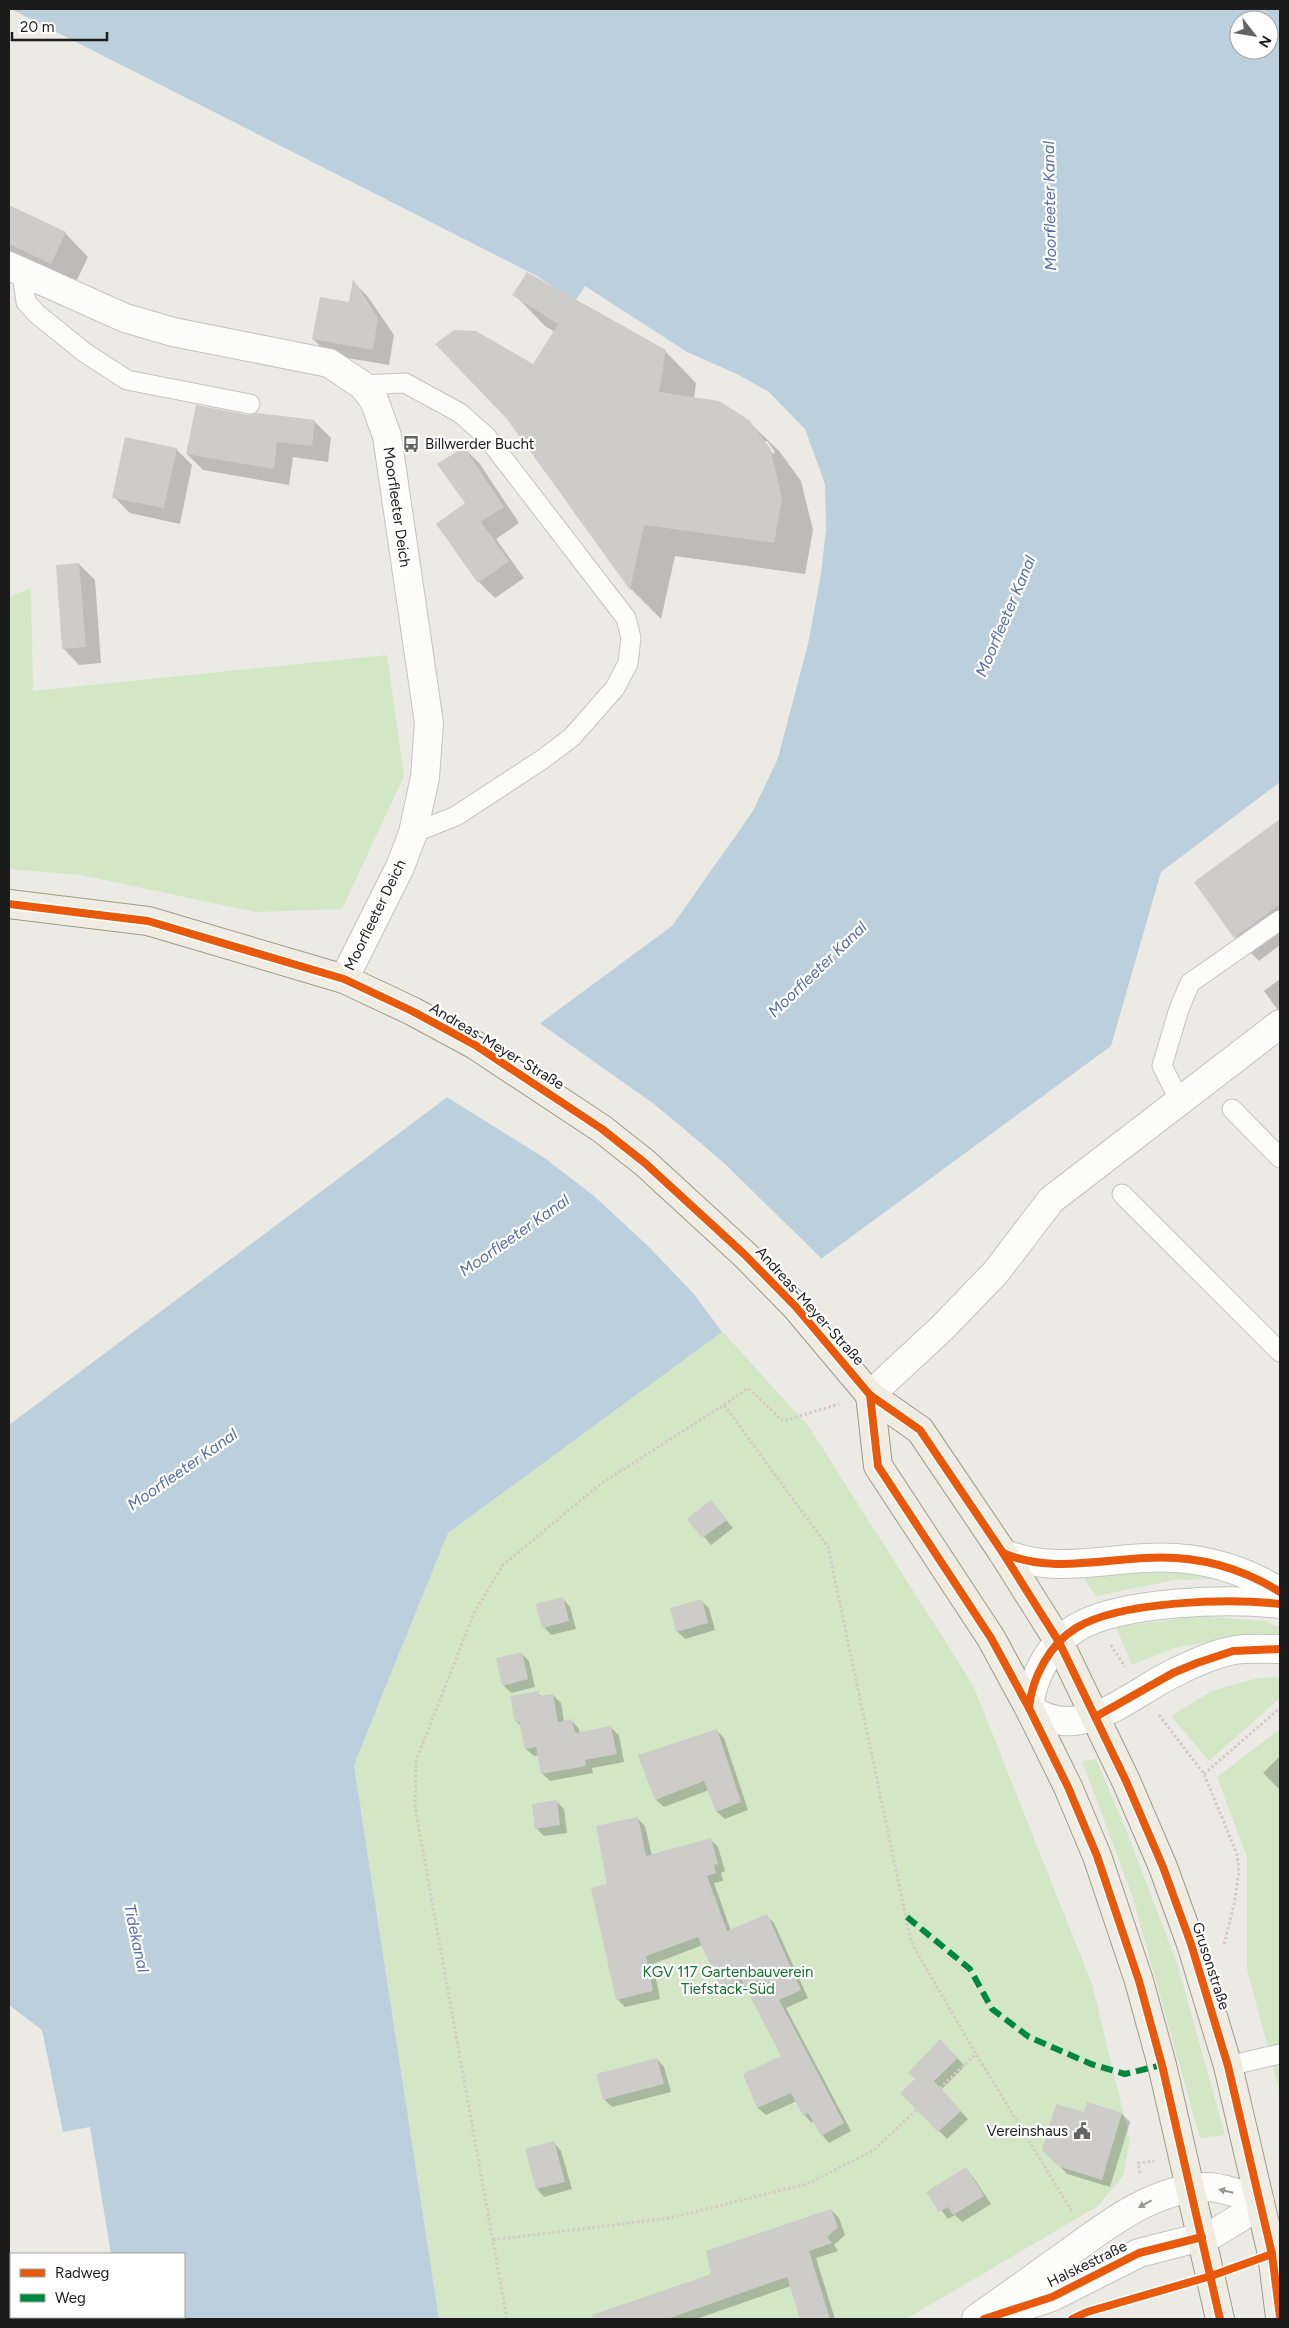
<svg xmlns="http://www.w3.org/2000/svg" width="1289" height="2328" font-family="Figtree,sans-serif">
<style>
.grass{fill:#d3e7c6}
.water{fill:#bbd0dc;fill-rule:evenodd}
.pier{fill:#ebeae5}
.shadow{fill:#0003;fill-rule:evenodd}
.building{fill:#cdccc8}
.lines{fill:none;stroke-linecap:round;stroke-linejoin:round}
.service-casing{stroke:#c3c3c1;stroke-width:21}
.minor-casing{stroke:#c3c3c1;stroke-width:30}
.tertiary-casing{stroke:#c3c3c1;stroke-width:30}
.primary-casing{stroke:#9f9a84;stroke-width:30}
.path{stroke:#d5cac6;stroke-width:3;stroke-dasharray:2.5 2.5;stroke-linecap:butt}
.service{stroke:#fcfcfb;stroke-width:19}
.minor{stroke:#fcfcfb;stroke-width:28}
.tertiary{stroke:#fcfcfb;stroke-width:28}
.primary{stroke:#efece4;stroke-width:28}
.quiet{stroke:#00873e;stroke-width:6;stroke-dasharray:12 6;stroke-linecap:butt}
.cycleway-casing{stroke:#fff;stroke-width:11}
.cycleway{stroke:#e8590c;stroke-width:8}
.oneway{fill:#979797}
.labels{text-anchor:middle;stroke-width:4.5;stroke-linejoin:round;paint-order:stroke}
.poi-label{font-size:15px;fill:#1c1c1c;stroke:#fff;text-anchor:start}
.street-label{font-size:15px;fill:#1c1c1c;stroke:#fff}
.park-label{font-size:15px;fill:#137129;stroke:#fff}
.water-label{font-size:16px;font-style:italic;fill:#506ea4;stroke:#fff}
</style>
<rect width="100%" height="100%" fill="#ebeae5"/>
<!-- grass -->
<g class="grass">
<polygon points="31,588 33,691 387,655 404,776 342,909 255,912 81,875 9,869 9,597"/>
<polygon points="722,1331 809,1427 973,1685 1092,1984 1130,2140 1123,2176 1098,2206 906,2319 439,2319 354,1765 448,1533"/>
<polygon points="1134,1572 1177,1573 1213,1577 1211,1579 1175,1580 1096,1596 1084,1579"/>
<polygon points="1199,1616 1264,1621 1280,1627 1280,1637 1260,1633 1174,1648 1132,1665 1116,1627"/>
<polygon points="1275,1677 1280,1678 1280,1698 1209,1761 1171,1716 1212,1691 1254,1679"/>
<polygon points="1280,1729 1280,2094 1247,1969 1247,1857 1217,1777"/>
<polygon points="1096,1759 1128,1835 1177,1963 1225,2135 1200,2138 1132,1895 1082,1761"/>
</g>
<!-- water -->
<path class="water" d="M11,9H1280V782L1161,872L1111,1046L448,1533L354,1765L439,2319H121V2317H184V2254H111L90,2127L63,2132L42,2030L9,2005V1425L446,1098L535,1027L672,926L753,811L778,758L808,644L821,574L826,529L825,484L805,429L769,392L737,374L687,352L585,286L575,301L537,276ZM1239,20H1269V50H1239Z"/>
<!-- pier -->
<polygon class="pier" points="538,1022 654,1104 683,1128 725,1164 823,1260 723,1333 693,1293 650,1248 593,1195 543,1157 445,1096"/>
<!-- shadow -->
<g class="shadow">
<polygon points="9,206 65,233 88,257 74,286 9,255"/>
<polygon points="354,282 368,297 394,335 389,365 329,355 313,339 350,303"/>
<path d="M514,294L665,351L696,383L694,399L748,421L780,452L801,481L813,530L805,574L675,556L661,619L631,589L508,418L534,366L555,332L545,326ZM764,441H767L775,452L773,454Z"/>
<polygon points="248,416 315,422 331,438 328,462 293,457 289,485 203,470 187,454"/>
<polygon points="464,448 480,464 519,523 496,539 524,578 495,598 479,582"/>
<polygon points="176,449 192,465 180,524 130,513 114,497"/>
<polygon points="79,564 95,580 101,663 79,665 63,648"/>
<polygon points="1280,820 1280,945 1259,961 1235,937 1196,883"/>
<polygon points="1280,979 1280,1013 1264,991"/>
<polygon points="711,1502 733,1528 711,1545 689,1519"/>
<polygon points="563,1599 570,1607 576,1629 551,1635 544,1627"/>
<polygon points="701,1601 709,1608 715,1630 685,1639 677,1631"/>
<polygon points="521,1653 529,1661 535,1687 511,1693 503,1685"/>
<polygon points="538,1693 542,1697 553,1695 561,1703 564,1722 572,1721 579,1729 580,1734 611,1728 619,1735 624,1762 592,1768 593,1773 550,1781 542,1773 539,1755 534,1756 526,1749 522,1727 516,1721"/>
<polygon points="716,1730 724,1738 748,1810 725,1819 717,1812 709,1790 664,1807 656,1800"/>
<polygon points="1280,1756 1280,1790 1263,1773"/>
<polygon points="557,1802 564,1809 567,1833 544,1836 536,1828"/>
<polygon points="637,1818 645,1826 652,1856 710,1839 718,1847 725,1871 721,1873 723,1881 714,1883 731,1931 766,1916 774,1923 808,1998 786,2008 851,2131 829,2143 822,2135 814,2121 812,2123 804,2115 797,2101 766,2115 758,2108 744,2075 783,2057 747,1987 729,1995 721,1987 703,1945 653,1964 660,1999 625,2007 617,1999 608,1885"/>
<polygon points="940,2041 965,2066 941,2090 968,2119 947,2139 902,2093 916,2079"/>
<polygon points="657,2059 664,2067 671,2092 612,2107 604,2099"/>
<polygon points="1088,2104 1122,2114 1130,2122 1110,2187 1067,2174 1044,2149 1085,2114"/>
<polygon points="554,2143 561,2151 572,2189 544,2197 537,2189"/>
<polygon points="966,2169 973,2177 991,2204 962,2222 955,2215 948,2219 928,2192"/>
<polygon points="831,2210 839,2218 845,2235 834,2245 838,2251 816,2258 835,2319 802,2319 791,2286 696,2319 641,2319 635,2302 712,2275"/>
</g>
<!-- building -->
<g class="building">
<polygon points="9,205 66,232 51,264 9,244"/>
<polygon points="527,272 666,350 659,392 719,401 749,420 770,448 782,499 774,543 644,525 630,590 507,419 435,344 454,330 476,331 533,364 558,324 512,295"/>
<polygon points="353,279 378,318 373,350 312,339 320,297 349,302"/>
<polygon points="196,405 248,415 257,413 315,420 312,446 277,442 274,469 186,454"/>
<polygon points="125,437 177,448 164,508 112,498"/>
<polygon points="464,447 504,507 481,522 509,561 478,583 436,524 465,503 437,464"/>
<polygon points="79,563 86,647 62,649 56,565"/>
<polygon points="1280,819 1280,904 1234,938 1194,882"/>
<polygon points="711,1500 727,1520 702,1538 687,1519"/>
<polygon points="563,1597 569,1621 542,1628 536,1604"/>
<polygon points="702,1599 708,1623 676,1632 670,1608"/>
<polygon points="522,1652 528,1679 502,1686 496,1658"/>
<polygon points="539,1691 539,1696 553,1694 558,1722 572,1719 575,1733 611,1726 617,1754 585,1760 586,1766 541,1774 536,1747 525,1749 519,1721 515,1722 510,1696"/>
<polygon points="717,1729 741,1802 716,1812 704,1781 655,1800 638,1755"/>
<polygon points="557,1800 560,1825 535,1829 532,1804"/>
<polygon points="638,1817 646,1856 711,1838 718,1864 714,1865 716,1873 707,1876 727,1931 767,1914 801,1990 779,2000 844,2123 821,2136 808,2113 803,2116 791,2093 757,2108 743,2074 781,2056 741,1979 720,1988 698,1937 646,1956 653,1991 616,2000 591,1888 607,1884 596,1826"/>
<polygon points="940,2039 958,2058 934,2081 961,2111 938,2132 900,2093 915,2079 908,2073"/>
<polygon points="657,2058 664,2084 603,2100 596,2074"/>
<polygon points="1087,2102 1122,2113 1102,2180 1058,2166 1042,2150 1056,2104 1084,2112"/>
<polygon points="554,2141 565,2182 536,2189 525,2149"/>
<polygon points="966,2167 984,2196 953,2215 948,2207 939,2212 926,2192"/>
<polygon points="831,2209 838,2227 827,2237 832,2243 809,2251 830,2319 800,2319 787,2277 667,2319 593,2319 592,2315 711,2274 706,2251"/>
</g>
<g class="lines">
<!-- service casing -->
<g class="service-casing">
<g id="service">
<polyline points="22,272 26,302 37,314 84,352 127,380 250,404"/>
<polyline points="362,385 405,383 460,413 486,436 626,618 631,638 628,663 615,688 572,737 543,759 456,816 413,833"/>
<polyline points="1180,1101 1162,1066 1179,1009 1190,983 1280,920"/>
<polyline points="1232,1109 1280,1158"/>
<polyline points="1122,1194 1280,1352"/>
<polyline points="1228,2066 1280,2054"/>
</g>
</g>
<!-- minor casing -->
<g class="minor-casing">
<g id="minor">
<polyline points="9,266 125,318 173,332 329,363 362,385 374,400 387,436 429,723 425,777 413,833 400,867 344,979"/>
<polyline points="870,1395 943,1327 996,1272 1051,1200 1280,1024"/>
</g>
</g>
<!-- tertiary casing -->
<g class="tertiary-casing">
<g id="tertiary">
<path d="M1003,1553C1049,1573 1099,1560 1146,1558C1194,1555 1240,1567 1280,1592"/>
<path d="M1280,1604C1230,1598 1120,1601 1076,1628C1050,1644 1032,1677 1029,1708C1080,1745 1128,1695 1174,1673C1192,1664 1215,1653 1235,1650C1250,1648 1265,1649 1280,1649"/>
<polyline points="995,2316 1052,2297 1139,2253 1213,2234 1241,2217 1260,2202"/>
<path d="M976,2319C1004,2299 1032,2279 1060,2259C1102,2229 1150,2189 1205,2187C1223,2187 1243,2195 1260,2202"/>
</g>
</g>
<!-- primary casing -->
<g class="primary-casing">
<g id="primary">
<polyline points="9,904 148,921 344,979 412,1011 475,1045 602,1129 645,1163 744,1254 796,1307 870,1395 920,1430 1003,1553 1059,1642 1126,1781 1163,1867 1191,1944 1228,2066 1272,2254 1280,2317"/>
<polyline points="870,1395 878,1466 991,1638 1029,1708 1068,1787 1097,1856 1139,1981 1162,2065 1220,2319"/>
</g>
</g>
<!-- path -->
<g class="path">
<polyline points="724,1405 748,1388 783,1421 839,1404"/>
<polyline points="1111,1645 1125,1667"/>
<polyline points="1159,1715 1204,1774 1237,1854 1239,1872 1234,1904 1224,1945"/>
<polyline points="1204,1774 1280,1708"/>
<polyline points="1140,2173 1138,2163 1154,2161"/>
<polyline points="493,2240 670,2218 807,2184 874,2150 976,2054"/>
<polyline points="507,2319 415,1807 416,1761 474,1613 503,1565 599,1485 724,1405 828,1547 911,1942 976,2054 1073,2213"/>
</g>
<!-- service -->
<use href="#service" class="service"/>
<!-- minor -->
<use href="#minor" class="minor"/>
<!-- tertiary -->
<use href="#tertiary" class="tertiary"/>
<!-- primary -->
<use href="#primary" class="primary"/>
<!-- quiet -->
<polyline class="quiet" points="907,1917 970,1969 992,2009 1029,2037 1091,2064 1125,2074 1162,2065"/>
<!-- cycleway casing -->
<g class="cycleway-casing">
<g id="cycleway">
<polyline points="9,904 148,921 344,979 412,1011 475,1045 602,1129 645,1163 744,1254 796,1307 870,1395 920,1430 1003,1553 1059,1642 1126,1781 1163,1867 1191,1944 1228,2066 1272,2254 1280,2317"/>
<polyline points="870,1395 878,1466 991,1638 1029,1708 1068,1787 1097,1856 1139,1981 1162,2065 1220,2319"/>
<path d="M1003,1553C1049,1573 1099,1560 1146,1558C1194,1555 1240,1567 1280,1592"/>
<path d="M1029,1708C1032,1677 1050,1644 1076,1628C1120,1601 1230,1598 1280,1604"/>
<polyline points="1097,1716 1173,1673 1197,1663 1233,1651 1280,1649"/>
<polyline points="984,2319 1052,2297 1139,2253 1202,2237"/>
<polyline points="1072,2319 1087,2312 1211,2276 1272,2254"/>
</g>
</g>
<!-- cycleway -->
<use href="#cycleway" class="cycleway"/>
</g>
<!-- one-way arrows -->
<defs><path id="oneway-solid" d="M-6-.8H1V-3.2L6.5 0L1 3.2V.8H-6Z" transform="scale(1.25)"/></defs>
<g class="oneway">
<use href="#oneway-solid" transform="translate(1226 2191) rotate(-167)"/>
<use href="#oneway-solid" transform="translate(1145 2204) rotate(151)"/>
</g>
<!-- icons -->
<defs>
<g id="bus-bare" transform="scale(1.35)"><path d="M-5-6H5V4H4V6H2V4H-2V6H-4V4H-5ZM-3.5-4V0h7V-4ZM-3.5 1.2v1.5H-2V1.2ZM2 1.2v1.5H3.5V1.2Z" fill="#646462" stroke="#fff" stroke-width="2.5" paint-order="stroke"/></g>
<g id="civic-bare" transform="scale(1.35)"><path d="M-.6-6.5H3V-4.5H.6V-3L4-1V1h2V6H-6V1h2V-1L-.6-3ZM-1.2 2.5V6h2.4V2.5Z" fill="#646462" stroke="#fff" stroke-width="2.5" paint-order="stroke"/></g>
</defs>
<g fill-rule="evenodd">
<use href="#bus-bare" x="411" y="444"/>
<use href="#civic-bare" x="1082" y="2131"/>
</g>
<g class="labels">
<!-- poi labels -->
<g class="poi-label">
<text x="425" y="449">Billwerder Bucht</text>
<text x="1068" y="2136" text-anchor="end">Vereinshaus</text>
</g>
<!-- street labels -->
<g class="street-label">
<text transform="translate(397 507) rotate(82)" y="5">Moorfleeter Deich</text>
<text transform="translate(375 915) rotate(-64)" y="5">Moorfleeter Deich</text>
<text transform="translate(497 1046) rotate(31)" y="5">Andreas-Meyer-Straße</text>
<text transform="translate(810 1306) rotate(48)" y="5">Andreas-Meyer-Straße</text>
<text transform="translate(1211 1966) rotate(72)" y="5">Grusonstraße</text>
<text transform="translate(1087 2264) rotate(-26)" y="5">Halskestraße</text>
</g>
<!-- park labels -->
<g class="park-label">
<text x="728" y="1977">KGV 117 Gartenbauverein<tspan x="728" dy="17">Tiefstack-Süd</tspan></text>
</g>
<!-- water labels -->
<g class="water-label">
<text transform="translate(1049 206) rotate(-91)" y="6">Moorfleeter Kanal</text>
<text transform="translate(1005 616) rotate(-67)" y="6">Moorfleeter Kanal</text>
<text transform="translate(817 969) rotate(-44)" y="6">Moorfleeter Kanal</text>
<text transform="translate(514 1235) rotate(-35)" y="6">Moorfleeter Kanal</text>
<text transform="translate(182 1469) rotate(-35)" y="6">Moorfleeter Kanal</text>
<text transform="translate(137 1938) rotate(78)" y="6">Tidekanal</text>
</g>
</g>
<!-- border -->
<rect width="1289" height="2328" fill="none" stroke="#1c1c1c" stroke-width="20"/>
<!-- legend -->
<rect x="10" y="2253" width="175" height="65" fill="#ffffff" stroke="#a4a4a4"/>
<rect x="20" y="2269" width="25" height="8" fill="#e8590c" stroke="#a4a4a4"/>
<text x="55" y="2278" font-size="15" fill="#1c1c1c">Radweg</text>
<rect x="20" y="2294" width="25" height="8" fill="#00873e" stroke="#a4a4a4"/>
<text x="55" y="2303" font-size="15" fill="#1c1c1c">Weg</text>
<!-- north arrow -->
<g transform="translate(1254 35) rotate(121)"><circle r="24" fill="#ffffff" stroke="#a4a4a4"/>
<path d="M0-4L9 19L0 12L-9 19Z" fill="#646462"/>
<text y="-8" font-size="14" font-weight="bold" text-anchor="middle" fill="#1c1c1c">N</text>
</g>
<!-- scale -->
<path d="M12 32v8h95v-8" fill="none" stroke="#1c1c1c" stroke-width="2.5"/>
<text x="20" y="32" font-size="15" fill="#1c1c1c" stroke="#ffffff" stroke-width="4" paint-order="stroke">20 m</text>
</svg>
